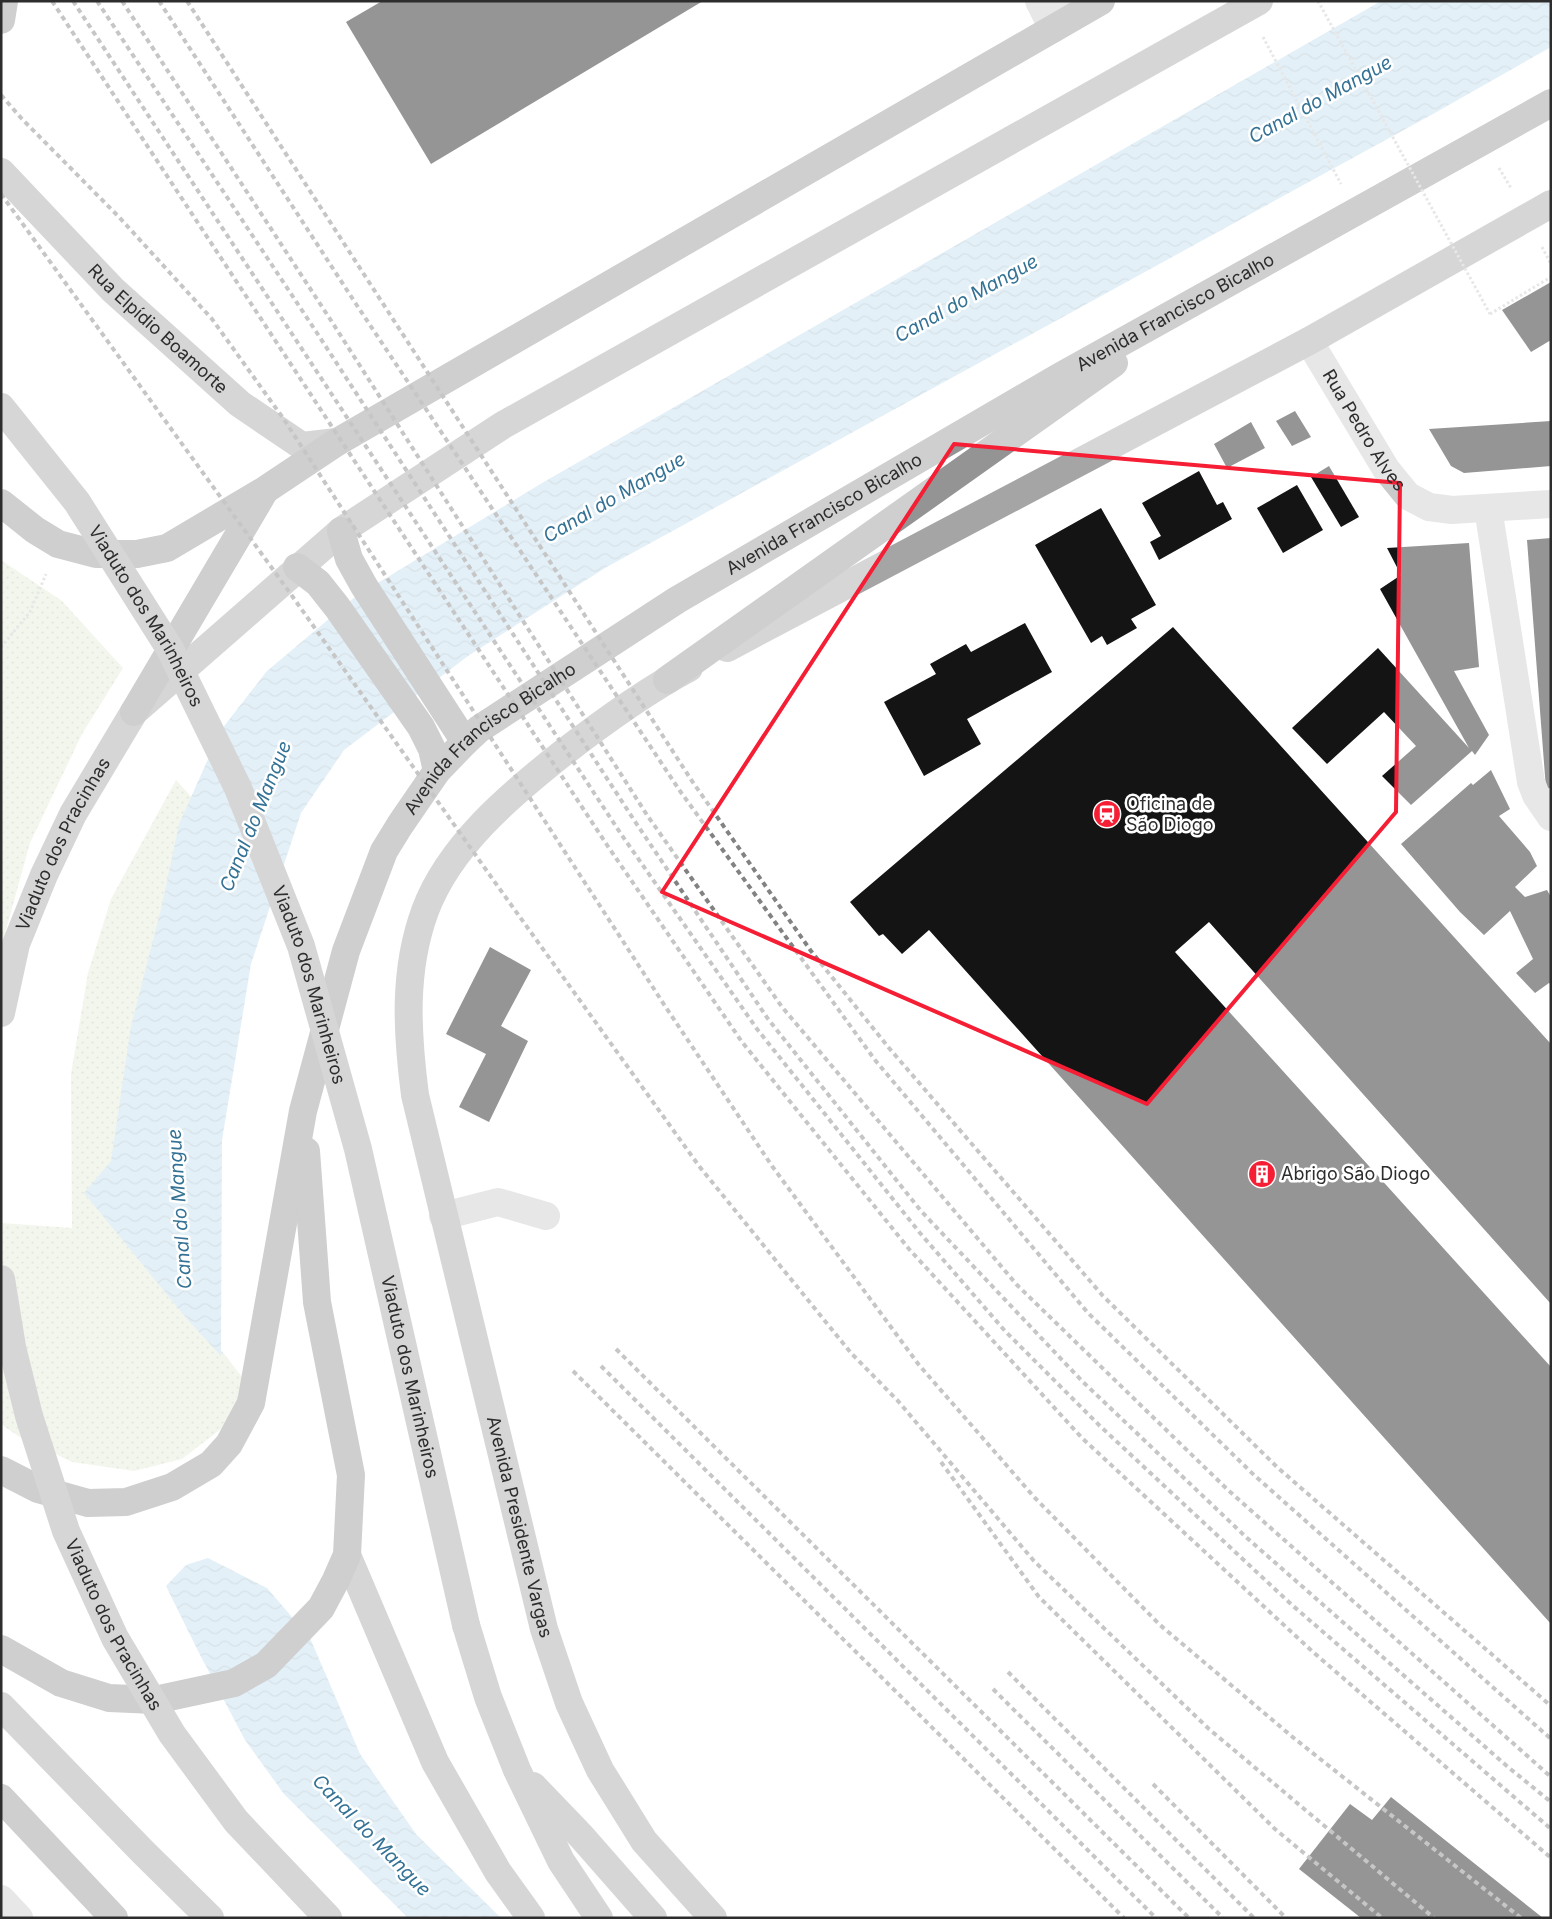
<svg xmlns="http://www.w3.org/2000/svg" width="1552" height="1919" font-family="Inter,sans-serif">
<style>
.grass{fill:url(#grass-dots)}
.water{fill:url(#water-waves)}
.building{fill:#141414}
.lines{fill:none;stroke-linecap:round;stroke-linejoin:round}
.path{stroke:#cacaca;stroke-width:3;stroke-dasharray:2.5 2.5;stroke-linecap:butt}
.minor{stroke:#cacaca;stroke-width:28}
.major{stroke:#a5a5a5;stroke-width:28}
.highway{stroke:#949494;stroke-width:28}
.rail{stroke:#828282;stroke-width:4;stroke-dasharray:5 4;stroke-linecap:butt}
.path-bridge{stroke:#cacaca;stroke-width:3;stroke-dasharray:2.5 2.5;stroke-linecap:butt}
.major-bridge{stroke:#a5a5a5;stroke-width:28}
.marked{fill:none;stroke:#f51e34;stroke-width:4;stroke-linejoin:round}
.labels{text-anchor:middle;stroke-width:5;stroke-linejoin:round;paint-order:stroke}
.street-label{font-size:18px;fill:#2d2d2d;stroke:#fff}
.poi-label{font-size:18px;fill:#2d2d2d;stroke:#fff;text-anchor:start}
.water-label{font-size:19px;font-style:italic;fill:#347295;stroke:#fff}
</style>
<defs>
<pattern id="grass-dots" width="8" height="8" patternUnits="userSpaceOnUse" patternTransform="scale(1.25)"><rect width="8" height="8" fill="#e3ecd8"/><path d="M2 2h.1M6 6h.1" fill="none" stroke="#c3cbba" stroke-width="1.8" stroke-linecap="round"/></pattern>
<pattern id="water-waves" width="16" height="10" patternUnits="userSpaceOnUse" patternTransform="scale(1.25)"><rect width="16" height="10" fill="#c2deee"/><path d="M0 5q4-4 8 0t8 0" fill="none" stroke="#a7bfcc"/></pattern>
</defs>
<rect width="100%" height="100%" fill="#fff"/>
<!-- grass -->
<g class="grass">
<polygon points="1,560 62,601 123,668 82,734 30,843 1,948"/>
<polygon points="176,780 207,814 114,1212 249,1386 234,1419 182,1459 134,1471 72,1462 18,1436 1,1424 1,1223 72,1228 71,1074 88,973 111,899"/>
</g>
<!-- water -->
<g class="water">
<polygon points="1381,1 1551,1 1551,47 1433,114 605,568 468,656 344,750 301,813 251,964 222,1140 221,1356 187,1319 84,1193 111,1161 131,1026 161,909 179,824 221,730 267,671 355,597 542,483"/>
<polygon points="208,1558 267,1588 310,1638 360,1754 416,1834 501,1918 408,1918 284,1794 245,1740 198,1651 166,1586 186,1565"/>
</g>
<!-- building -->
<g class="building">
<polygon points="382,1 703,1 431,164 346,22"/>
<polygon points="1551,282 1551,340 1531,352 1502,310"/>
<polygon points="1295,411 1311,437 1292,446 1276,421"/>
<polygon points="1551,421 1551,466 1464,473 1451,466 1429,429"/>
<polygon points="1251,422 1265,448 1227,468 1214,444"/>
<polygon points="1329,466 1359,517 1341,527 1311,477"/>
<polygon points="1199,471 1217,505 1223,502 1232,519 1159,560 1150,542 1161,536 1142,503"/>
<polygon points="1297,485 1323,530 1283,553 1257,508"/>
<polygon points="1101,508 1156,605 1131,619 1137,628 1107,645 1102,636 1091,643 1035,545"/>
<polygon points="1551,538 1551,788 1546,789 1527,540"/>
<polygon points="1469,543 1479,667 1454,671 1489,735 1475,755 1472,751 1411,805 1382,776 1416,746 1384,712 1327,764 1292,728 1378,648 1469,748 1380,589 1401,575 1387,548"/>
<polygon points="1025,623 1052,672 967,719 981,744 924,776 884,702 936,674 930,664 966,644 971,652"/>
<polygon points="1173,627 1551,1044 1551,1304 1209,922 1175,952 1551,1367 1551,1624 929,930 902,954 883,934 879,936 850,902"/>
<polygon points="1491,770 1510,809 1499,816 1530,852 1537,866 1515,887 1525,897 1547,890 1551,897 1551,984 1549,983 1535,993 1516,973 1533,959 1510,911 1484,935 1460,912 1401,844 1471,783 1473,785"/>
<polygon points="490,947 531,970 501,1026 528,1041 489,1122 459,1107 486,1054 446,1034"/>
<polygon points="1391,1797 1543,1918 1361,1918 1299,1869 1350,1804 1372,1820"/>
</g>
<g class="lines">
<!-- path -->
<g class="path">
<polyline points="1263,37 1341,184"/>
<polyline points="1499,168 1511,188"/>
<polyline points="1542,247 1551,264"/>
<polyline points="1490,314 1551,277"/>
<polyline points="1,647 30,612 46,574"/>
</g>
<!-- minor -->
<g class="minor">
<polyline points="1039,1 1053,29"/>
<polyline points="1062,23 1065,1"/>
<path id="s1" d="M1309,341L1386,469L1408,496L1429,507L1452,510L1551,504"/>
<polyline points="1488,508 1531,782 1536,795 1551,817"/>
<polyline points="443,1216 498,1202 546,1216"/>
<polyline points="1,1899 19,1918"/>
</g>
<!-- major -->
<g class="major">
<path id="s2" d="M1,172L113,290L240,404L302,446L337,442"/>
<polyline points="727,648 1309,341 1551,204"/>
<path id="s3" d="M689,668C644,692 603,722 563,753C510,795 449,846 425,911C403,971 407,1033 415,1095L544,1629L569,1703L600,1770L644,1841L713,1918"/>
<path id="s4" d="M1,1013L16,944L44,875L73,814L134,712L341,531L503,425L1259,1"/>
<polyline points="347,1555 435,1762 498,1872 531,1918"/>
<polyline points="466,1625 488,1697 517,1770 561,1861 599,1918"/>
<polyline points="1,1706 143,1852 210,1918"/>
<polyline points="533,1786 581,1836 653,1918"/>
</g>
<!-- highway -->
<g class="highway">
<polyline points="1,20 4,1"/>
<polyline points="1,503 35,530 58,544 96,554 137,554 167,548 265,490 337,442 1101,1"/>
<polyline points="341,531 349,559 364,586 465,742"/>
<polyline points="297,567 318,583 337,607 421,727 432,749 437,771"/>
<polyline points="667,680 1114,363"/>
<polyline points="134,712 264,492"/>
<path id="s5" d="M1,1470L38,1489L88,1503L126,1502L172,1487L211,1464L229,1444L251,1403L303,1111L346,951L384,851L400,825L437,771L465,742L479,729L677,600L1059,377L1551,103"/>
<polyline points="1,1649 61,1683 109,1698 155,1700 234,1683 266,1665 321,1608 336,1580 347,1555 351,1475 317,1302 306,1151"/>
<polyline points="1,1798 114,1918"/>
</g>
<!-- rail -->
<g class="rail">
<polyline points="52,1 607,845 742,1042 909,1249 1082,1438 1313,1652 1551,1858"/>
<polyline points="73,1 621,834 757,1029 920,1233 1005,1331 1100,1426 1292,1605 1551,1829"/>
<polyline points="97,1 317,333 636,823 768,1019 921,1211 1082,1381 1247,1538 1508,1767 1551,1802"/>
<polyline points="122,1 332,322 647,815 782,1007 1017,1285 1228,1490 1551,1777"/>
<polyline points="159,1 356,304 680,791 875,1060 1088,1313 1254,1475 1551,1739"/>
<polyline points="187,1 692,781 811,951 889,1048 1103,1296 1277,1467 1551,1706"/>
<polyline points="1,95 22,119 119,217 212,319 283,418 665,1006 772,1166 919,1365 1035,1498 1160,1625 1295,1739 1521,1918"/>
<polyline points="1,194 290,593 494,881 699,1166 851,1353 898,1401 1034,1561 1209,1729 1434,1918"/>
<polyline points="616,1349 1189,1918"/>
<polyline points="601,1366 1156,1918"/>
<polyline points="573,1371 1124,1918"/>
<polyline points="941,1462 1039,1597 1275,1829 1382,1918"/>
<polyline points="1008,1672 1254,1918"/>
<polyline points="993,1689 1223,1918"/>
<polyline points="1153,1784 1286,1918"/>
</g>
<!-- path-bridge -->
<polyline class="path-bridge" points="1318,1 1490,314"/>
<!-- major-bridge -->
<g class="major-bridge">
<path id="s6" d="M1,407L77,502L170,649L238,788L301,946L358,1149L466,1625"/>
<path id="s7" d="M1,1279L12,1347L29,1416L66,1531L115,1638L172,1734L236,1821L328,1918"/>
</g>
</g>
<!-- marked area -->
<path d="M0 0H1552V1919H0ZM954,444L1400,483L1396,812L1147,1104L662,892Z" fill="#fff" fill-opacity=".55" fill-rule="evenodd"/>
<path class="marked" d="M954,444L1400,483L1396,812L1147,1104L662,892Z"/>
<!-- icons -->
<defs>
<g id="station-disc" transform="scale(1.4375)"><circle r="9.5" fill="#f51e34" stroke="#fff"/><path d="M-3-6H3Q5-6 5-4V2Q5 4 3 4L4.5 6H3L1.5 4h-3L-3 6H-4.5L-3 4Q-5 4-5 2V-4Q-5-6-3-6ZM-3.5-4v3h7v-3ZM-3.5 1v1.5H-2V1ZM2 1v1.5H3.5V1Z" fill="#fff"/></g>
<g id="building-disc" transform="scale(1.4375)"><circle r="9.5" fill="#f51e34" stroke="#fff"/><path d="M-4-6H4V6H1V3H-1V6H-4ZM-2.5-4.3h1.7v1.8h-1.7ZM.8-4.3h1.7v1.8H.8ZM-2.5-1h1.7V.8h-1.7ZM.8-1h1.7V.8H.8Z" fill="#fff"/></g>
</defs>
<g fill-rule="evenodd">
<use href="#station-disc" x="1107" y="814"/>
<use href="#building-disc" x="1262" y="1174"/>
</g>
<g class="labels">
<!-- street labels -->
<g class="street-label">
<text dy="6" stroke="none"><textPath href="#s5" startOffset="1835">Avenida Francisco Bicalho</textPath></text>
<text dy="6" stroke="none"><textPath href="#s2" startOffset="222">Rua Elpídio Boamorte</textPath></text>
<text dy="6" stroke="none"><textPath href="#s1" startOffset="105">Rua Pedro Alves</textPath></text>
<text dy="6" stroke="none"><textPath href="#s5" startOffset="1430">Avenida Francisco Bicalho</textPath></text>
<text dy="6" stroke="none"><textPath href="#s6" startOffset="255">Viaduto dos Marinheiros</textPath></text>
<text dy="6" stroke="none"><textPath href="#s5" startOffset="1025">Avenida Francisco Bicalho</textPath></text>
<text dy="6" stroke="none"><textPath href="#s4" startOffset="181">Viaduto dos Pracinhas</textPath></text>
<text dy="6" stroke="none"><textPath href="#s6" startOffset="660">Viaduto dos Marinheiros</textPath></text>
<text dy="6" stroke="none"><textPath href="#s6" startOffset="1065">Viaduto dos Marinheiros</textPath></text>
<text dy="6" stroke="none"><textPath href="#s3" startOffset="995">Avenida Presidente Vargas</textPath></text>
<text dy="6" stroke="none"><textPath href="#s7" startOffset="366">Viaduto dos Pracinhas</textPath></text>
</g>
<!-- poi labels -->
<g class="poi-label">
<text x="1126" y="810">Oficina de<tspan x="1126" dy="21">São Diogo</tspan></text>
<text x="1281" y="1180">Abrigo São Diogo</text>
</g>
<!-- water labels -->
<g class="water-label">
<text transform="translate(1320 99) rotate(-29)" y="7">Canal do Mangue</text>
<text transform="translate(966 298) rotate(-29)" y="7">Canal do Mangue</text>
<text transform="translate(614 497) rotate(-30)" y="7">Canal do Mangue</text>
<text transform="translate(255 816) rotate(-68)" y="7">Canal do Mangue</text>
<text transform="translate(179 1209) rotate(-94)" y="7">Canal do Mangue</text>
<text transform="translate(372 1835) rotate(46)" y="7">Canal do Mangue</text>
</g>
</g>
<!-- border -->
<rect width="1552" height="1919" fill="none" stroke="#2d2d2d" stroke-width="5"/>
</svg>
